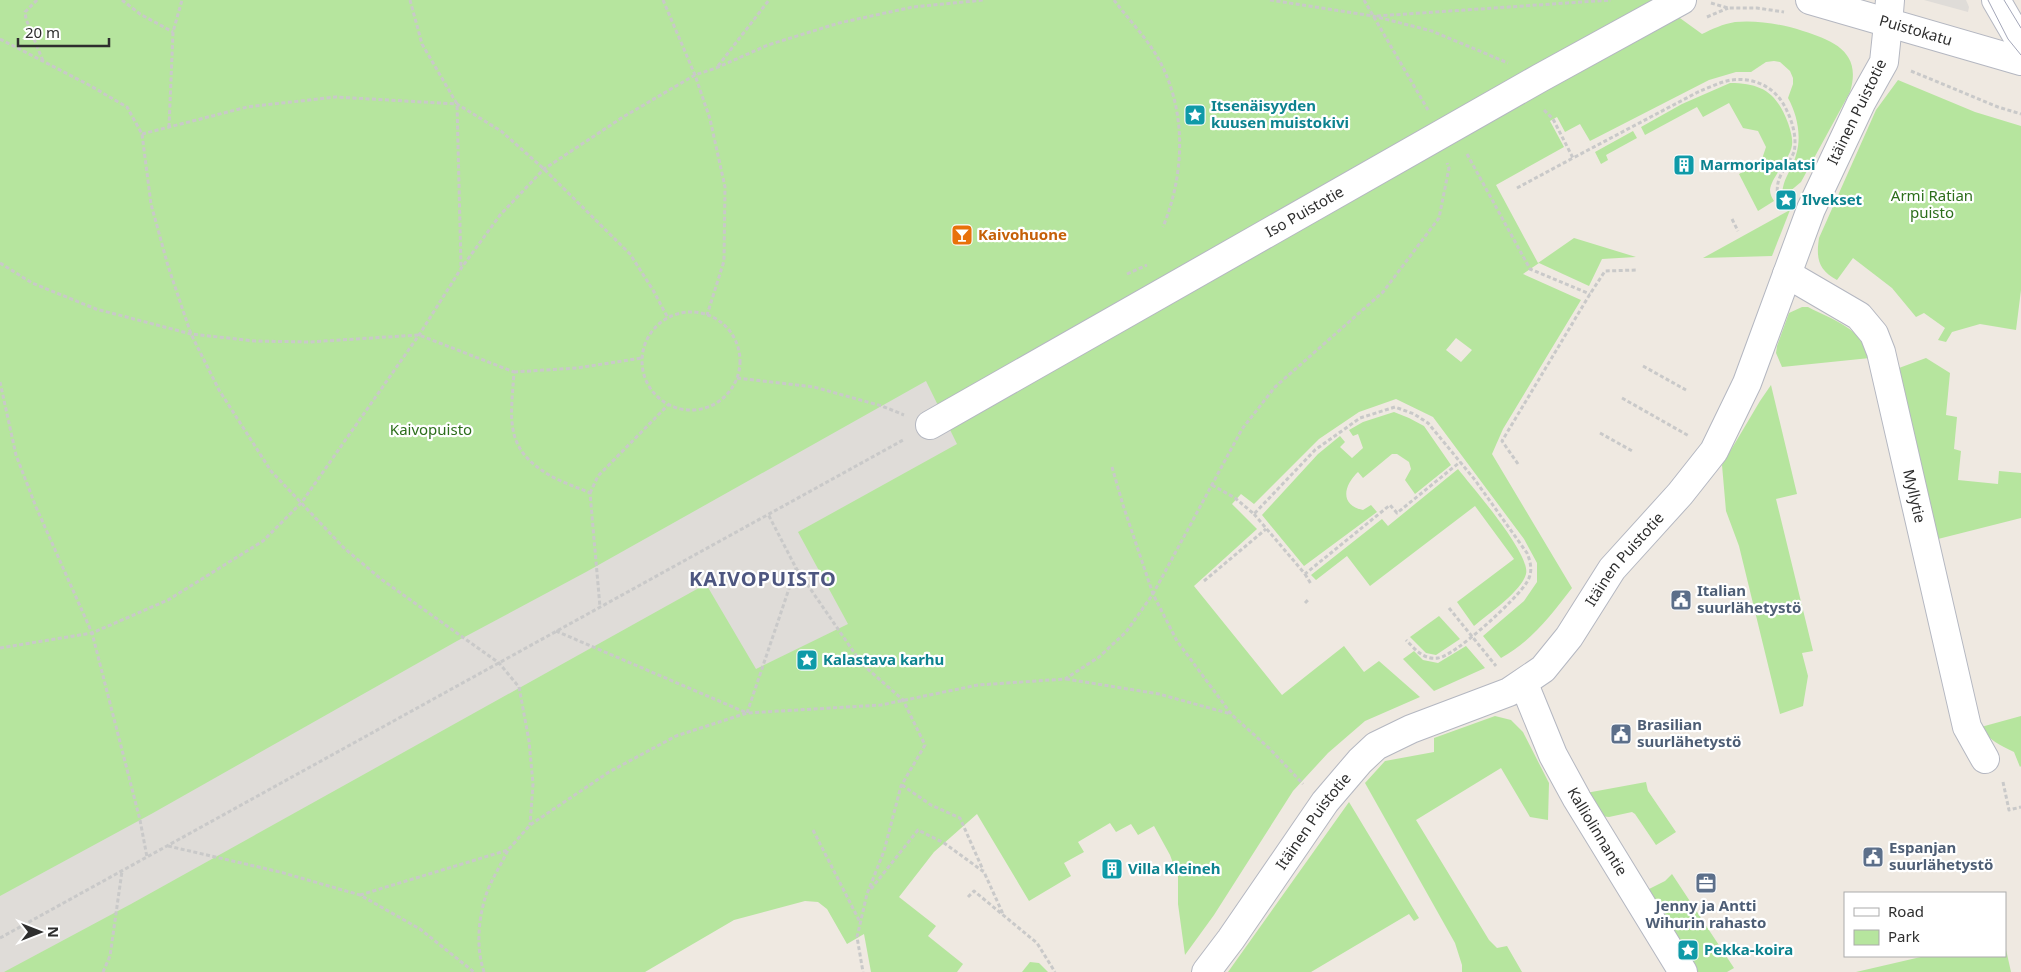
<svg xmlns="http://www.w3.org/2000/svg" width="2021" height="972" font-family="'Noto Sans',sans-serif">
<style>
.green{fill:#b6e59e;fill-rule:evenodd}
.plaza{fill:#dfdcd8}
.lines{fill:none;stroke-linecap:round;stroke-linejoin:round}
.street-casing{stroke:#b4b7c1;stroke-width:30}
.secondary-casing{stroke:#b4b7c1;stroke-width:30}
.path{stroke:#c9c9c9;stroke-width:3;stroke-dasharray:4 2.5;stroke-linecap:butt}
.street{stroke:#fff;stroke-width:28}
.secondary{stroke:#fff;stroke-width:28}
.tram{stroke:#a3a6b8;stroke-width:1}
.labels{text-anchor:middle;stroke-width:4.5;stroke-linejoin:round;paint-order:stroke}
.street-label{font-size:15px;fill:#2e2e2e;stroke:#fff}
.culture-label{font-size:15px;font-weight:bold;fill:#0d838f;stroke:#fff;text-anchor:start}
.park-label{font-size:15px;fill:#2c6e1b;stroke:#fff}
.food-label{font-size:15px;font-weight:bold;fill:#c56008;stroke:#fff;text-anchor:start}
.service-label{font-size:15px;font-weight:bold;fill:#4e5e75;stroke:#fff;text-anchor:start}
.district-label{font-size:20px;font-weight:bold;letter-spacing:1px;fill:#4d5680;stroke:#fff}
</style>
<rect width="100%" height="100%" fill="#efe9e1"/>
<!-- green -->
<g class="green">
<path d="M0,0H1655L1702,34C1712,29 1723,24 1735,22C1757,20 1782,24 1803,31C1835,41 1862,53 1850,92L1801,182L1782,198C1782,178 1791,173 1796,155C1802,136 1797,114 1788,98L1793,84V78L1790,71L1780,62L1774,61L1766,62L1751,72H1736L1709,80L1590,141L1580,124L1565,132L1557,117L1550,121L1564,147L1496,185L1538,263L1574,238L1636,257L1602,259L1589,286L1539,263L1523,274L1581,300L1503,429L1492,454L1572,588C1551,615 1531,642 1501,658L1483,636L1524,601L1537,582V563L1524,539L1433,417L1396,399L1359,412L1319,439L1254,504L1241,494L1232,504L1257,529L1194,586L1282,695L1344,646L1364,672L1379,661L1420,697L1365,721L1328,753L1293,791L1214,915L1185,955L1178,904V877L1170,855L1154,826L1138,835L1131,824L1116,832L1110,823L1078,842L1084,852L1064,863L1071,876L1029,901L977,814L934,852L899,897L936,926L928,936L963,964L957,972H871L864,934L847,944L827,909L818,902L805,901L734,920L645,972H0ZM1456,338L1472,350L1461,362L1446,350Z"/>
<path d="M1898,80L1975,112L2021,126V290L2016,330L1980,324L1952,332L1946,342L1938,340L1945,328L1924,313L1916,317L1892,288L1853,258L1837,280C1818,270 1816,258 1819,238L1876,110Z"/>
<path d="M1730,83C1762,83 1777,93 1788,123C1790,129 1793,138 1792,145C1790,160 1771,177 1770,190C1770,194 1772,198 1774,201L1758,211L1739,174L1761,162L1766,147L1758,131L1743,128L1729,103L1703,117L1697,107L1645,135L1641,127L1682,104Z"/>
<polygon points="1633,131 1637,138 1606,155 1608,160 1601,164 1595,152"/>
<polygon points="1790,210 1772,256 1703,258"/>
<path d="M1802,307H1808C1833,320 1862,328 1870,358L1782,367L1776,353L1777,346L1789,313Z"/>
<polygon points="1926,358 1950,373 1946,415 1957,417 1954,449 1961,451 1958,480 1998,484 1999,471 2021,473 2021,518 1938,539 1899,368"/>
<polygon points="1771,385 1797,494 1776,499 1813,651 1802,653 1808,676 1803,706 1780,714 1739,546 1726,511 1722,465 1760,401"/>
<path d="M1394,412L1409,418L1424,426L1451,465L1415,494L1405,480L1411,469L1409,462L1397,454H1392L1363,478L1358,472C1344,485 1339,505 1363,510L1371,505L1377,512L1304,566L1262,515L1318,454L1340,436L1345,442L1340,447L1352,458L1363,448L1358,434L1353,436L1349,430L1363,422Z"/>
<path d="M1458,469C1472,487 1531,554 1526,574C1521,592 1488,614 1474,626L1457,602L1514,559L1475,506L1370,586L1347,556L1316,580L1311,575L1382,519L1388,526Z"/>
<polygon points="1439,616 1460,639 1436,655 1426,653 1410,637"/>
<polygon points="1466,646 1485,668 1434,691 1403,659 1414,651 1423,660 1438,663"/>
<polygon points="1495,716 1511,720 1523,732 1549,783 1548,820 1530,817 1501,768 1416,820 1489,940 1497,948 1507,946 1522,972 1462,972 1462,965 1455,943 1365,783 1385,761 1434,752 1434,738"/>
<path d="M2021,716V766L2020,767L2014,752C2000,745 1988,740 1981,727Z"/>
<polygon points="1646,782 1648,791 1676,832 1656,845 1635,814 1632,812 1609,817 1600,816 1586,793"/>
<polygon points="1349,802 1419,918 1414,921 1409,914 1311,972 1228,972"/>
<polygon points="1672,874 1734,968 1727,972 1696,972 1645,891 1665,881"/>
<polygon points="2005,945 2011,972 1856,972 1925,956 2005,956"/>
<polygon points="1030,962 1039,963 1048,972 1022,972"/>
</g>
<!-- plaza -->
<g class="plaza">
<polygon points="1924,0 1966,0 1969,7 1968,12"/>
<polygon points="926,381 957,444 798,532 848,624 756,669 706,584 131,904 4,972 0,972 0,896 153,813 457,641 586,572"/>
</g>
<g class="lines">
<!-- street casing -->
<g class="street-casing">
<g id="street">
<path id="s1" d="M1787,274L1859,316L1874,334L1881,352L1967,727L1985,759"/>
<path id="s2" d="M930,425L1540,78L1682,0"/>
<path id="s3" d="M1524,684L1553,755L1577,799L1683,972"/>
<path id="s4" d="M1206,972L1231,939L1325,802L1360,761L1376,746L1411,729L1509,692L1543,669L1569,637L1612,569L1680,494L1714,451L1747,383L1811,209L1861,103L1884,62L1888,24"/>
</g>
</g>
<!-- secondary casing -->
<g class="secondary-casing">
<g id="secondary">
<path id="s5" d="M1810,0L2021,61"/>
<polyline points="1996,0 2021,43"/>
<polyline points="1888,24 1890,0"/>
</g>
</g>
<!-- path -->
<g class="path">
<polyline points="37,0 25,12 26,19 43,61"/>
<polyline points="122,0 140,14 173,32"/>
<polyline points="410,0 422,44 457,104 461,266"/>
<polyline points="663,0 695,75 710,119 725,187 724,261 707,315"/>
<path d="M1114,0C1128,19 1146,37 1158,58C1187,110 1185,173 1163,227"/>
<polyline points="1270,0 1373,16 1432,31 1508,63"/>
<polyline points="1364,0 1428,110"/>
<polyline points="1711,3 1728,8 1757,8 1784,12"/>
<polyline points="1377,16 1611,0"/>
<polyline points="1707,17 1728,8"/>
<polyline points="0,39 89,85 127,107 142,134 151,204 168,266 191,334 219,390 271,471 344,548 381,579 499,663 519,687 529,741 533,784 530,825"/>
<polyline points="718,66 769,0"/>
<polyline points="1911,71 1998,107 2021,114"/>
<path d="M1544,110L1553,119L1573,158L1698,92C1708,88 1720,82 1731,80C1756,77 1777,88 1787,111C1793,123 1797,139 1794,152C1792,157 1789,161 1786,166C1776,182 1776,187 1779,206"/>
<polyline points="169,127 173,32 182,0"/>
<polyline points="142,134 247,107 335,97 457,104 501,131 544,169 630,254 653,290 668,318"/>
<polyline points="1467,154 1530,269 1590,294"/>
<polyline points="1517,188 1573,158"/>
<polyline points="1732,219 1738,231"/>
<path d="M0,263L32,283L96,309L191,334L255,341L309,342L419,335L514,372C511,419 503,449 551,476C563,483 577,487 590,493L600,607"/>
<polyline points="1127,274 1147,265"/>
<circle cx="691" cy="361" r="49"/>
<polyline points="1643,366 1686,390"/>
<polyline points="514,372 577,368 642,358"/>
<polyline points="737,378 814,387 882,406 904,415"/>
<polyline points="0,382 16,455 36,507 92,633 140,820 147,857"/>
<polyline points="1622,398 1689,436"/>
<polyline points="1600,433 1634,452"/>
<polyline points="1518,464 1502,441 1590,294 1605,271 1637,270"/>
<polyline points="1112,467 1123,505 1153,594 1177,641 1232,715 1270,749 1303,784"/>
<path d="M1212,485L1235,498L1254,514L1315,450L1360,418L1395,407L1414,414L1428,423L1475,480L1527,553C1531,563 1533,572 1527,582C1518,598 1455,656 1438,658C1423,660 1415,649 1406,640"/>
<polyline points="590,493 598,476 668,405"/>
<polyline points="1254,514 1305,574 1390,505 1397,513 1460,462"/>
<polyline points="796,568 862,664 903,700 925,745 901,786 884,851 867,894 857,937 863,972"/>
<polyline points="1305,574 1311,584"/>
<polyline points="1204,581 1266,529"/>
<polyline points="1305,603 1308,600"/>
<polyline points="1449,608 1496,666"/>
<polyline points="556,631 747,713 796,568 768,514"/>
<polyline points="0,648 92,633 168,600 263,541 302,502 419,335 462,267 500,215 544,169 623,117 695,75 716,68 768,45 839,23 913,7 984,0"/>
<polyline points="1066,679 1159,694 1231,714"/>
<polyline points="2003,782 2009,810 2021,807"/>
<polyline points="902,785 931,805 960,818 983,870"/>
<polyline points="813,830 860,922"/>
<polyline points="168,846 280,872 360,895 420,929 474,972"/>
<polyline points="871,889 918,830 944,843 984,872 1003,914"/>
<polyline points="360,895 508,850 530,825 609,772 676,736 747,713 881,705 978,685 1065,679 1099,657 1126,632 1153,594 1242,429 1275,387 1383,292 1439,218 1449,168 1447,163"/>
<polyline points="968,897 974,891 1037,943 1055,972"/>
<polyline points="0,938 905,439"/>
<polyline points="103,972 110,956 122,871"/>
<path d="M484,972C476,948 478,920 486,895C491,880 501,865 508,850"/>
</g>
<!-- street -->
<use href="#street" class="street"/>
<!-- secondary -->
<use href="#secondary" class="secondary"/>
<!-- tram -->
<g class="tram">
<polyline points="1988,0 2008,39 2021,55"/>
<polyline points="2004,0 2021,28"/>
</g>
</g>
<!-- icons -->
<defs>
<g id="sight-square" transform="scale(1.125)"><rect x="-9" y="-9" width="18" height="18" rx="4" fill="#0f9aa8" stroke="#fff"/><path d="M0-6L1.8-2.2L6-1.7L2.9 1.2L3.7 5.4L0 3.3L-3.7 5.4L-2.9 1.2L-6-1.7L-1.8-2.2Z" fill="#fff"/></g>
<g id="building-square" transform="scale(1.125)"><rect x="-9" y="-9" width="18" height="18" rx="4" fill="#0f9aa8" stroke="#fff"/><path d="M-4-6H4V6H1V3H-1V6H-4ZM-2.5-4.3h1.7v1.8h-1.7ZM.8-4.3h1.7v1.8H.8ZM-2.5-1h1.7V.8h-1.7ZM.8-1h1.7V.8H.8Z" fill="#fff"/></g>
<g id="bar-square" transform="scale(1.125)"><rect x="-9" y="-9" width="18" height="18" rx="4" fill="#e8710a" stroke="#fff"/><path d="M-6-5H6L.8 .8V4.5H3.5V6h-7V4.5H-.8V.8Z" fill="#fff"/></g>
<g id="civic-square" transform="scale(1.125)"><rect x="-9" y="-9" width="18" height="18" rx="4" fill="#5c6f8a" stroke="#fff"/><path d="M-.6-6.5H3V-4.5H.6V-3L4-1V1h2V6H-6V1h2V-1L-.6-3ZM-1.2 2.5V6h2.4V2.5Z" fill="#fff"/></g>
<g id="office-square" transform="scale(1.125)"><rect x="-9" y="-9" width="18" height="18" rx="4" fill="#5c6f8a" stroke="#fff"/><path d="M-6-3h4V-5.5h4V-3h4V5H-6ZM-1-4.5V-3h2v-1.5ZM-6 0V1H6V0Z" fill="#fff"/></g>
</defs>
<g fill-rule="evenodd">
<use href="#sight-square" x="1195" y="115"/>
<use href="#building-square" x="1684" y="165"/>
<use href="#sight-square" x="1786" y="200"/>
<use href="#bar-square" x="962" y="235"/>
<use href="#civic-square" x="1681" y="600"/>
<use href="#sight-square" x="807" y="660"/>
<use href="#civic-square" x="1621" y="734"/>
<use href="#civic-square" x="1873" y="857"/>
<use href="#building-square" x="1112" y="869"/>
<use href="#office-square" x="1706" y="883"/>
<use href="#sight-square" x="1688" y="950"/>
</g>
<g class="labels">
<!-- street labels -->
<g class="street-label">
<text dy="5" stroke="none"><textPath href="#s5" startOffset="110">Puistokatu</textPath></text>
<text transform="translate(1857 112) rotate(-64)" y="5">Itäinen Puistotie</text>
<text dy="5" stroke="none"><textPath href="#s2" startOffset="431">Iso Puistotie</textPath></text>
<text dy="5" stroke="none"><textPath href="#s1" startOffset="274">Myllytie</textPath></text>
<text dy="5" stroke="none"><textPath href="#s4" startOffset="605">Itäinen Puistotie</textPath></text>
<text dy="5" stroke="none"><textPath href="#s4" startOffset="185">Itäinen Puistotie</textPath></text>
<text dy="5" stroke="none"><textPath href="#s3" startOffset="165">Kalliolinnantie</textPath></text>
</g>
<!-- culture labels -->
<g class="culture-label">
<text x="1211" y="111">Itsenäisyyden<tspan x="1211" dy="17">kuusen muistokivi</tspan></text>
<text x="1700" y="170">Marmoripalatsi</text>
<text x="1802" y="205">Ilvekset</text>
<text x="823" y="665">Kalastava karhu</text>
<text x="1128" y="874">Villa Kleineh</text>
<text x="1704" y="955">Pekka-koira</text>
</g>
<!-- park labels -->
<g class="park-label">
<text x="1932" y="201">Armi Ratian<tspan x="1932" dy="17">puisto</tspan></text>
<text x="431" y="435">Kaivopuisto</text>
</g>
<!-- food labels -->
<g class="food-label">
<text x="978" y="240">Kaivohuone</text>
</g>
<!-- service labels -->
<g class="service-label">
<text x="1697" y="596">Italian<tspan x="1697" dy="17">suurlähetystö</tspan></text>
<text x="1637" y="730">Brasilian<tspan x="1637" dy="17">suurlähetystö</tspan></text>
<text x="1889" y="853">Espanjan<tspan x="1889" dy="17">suurlähetystö</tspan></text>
<text x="1706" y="911" text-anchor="middle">Jenny ja Antti<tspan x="1706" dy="17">Wihurin rahasto</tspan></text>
</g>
<!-- district labels -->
<g class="district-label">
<text x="763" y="586">KAIVOPUISTO</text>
</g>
</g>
<!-- legend -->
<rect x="1844" y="892" width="162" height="65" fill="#ffffff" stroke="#ababab"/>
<rect x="1854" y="908" width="25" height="8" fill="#ffffff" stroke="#ababab"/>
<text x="1888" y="917" font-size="15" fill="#2e2e2e">Road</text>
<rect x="1854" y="930" width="25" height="15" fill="#b6e59e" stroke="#ababab"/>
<text x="1888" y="942" font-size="15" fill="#2e2e2e">Park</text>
<!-- north arrow -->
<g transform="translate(40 932) rotate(90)" stroke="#ffffff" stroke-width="4" paint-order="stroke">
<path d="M0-4L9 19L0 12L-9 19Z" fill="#2e2e2e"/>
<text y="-8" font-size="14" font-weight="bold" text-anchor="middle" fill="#2e2e2e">N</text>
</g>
<!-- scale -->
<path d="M18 38v8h91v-8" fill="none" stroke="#2e2e2e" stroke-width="2.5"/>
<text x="25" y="38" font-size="15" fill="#2e2e2e" stroke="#ffffff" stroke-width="4" paint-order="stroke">20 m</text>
</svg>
